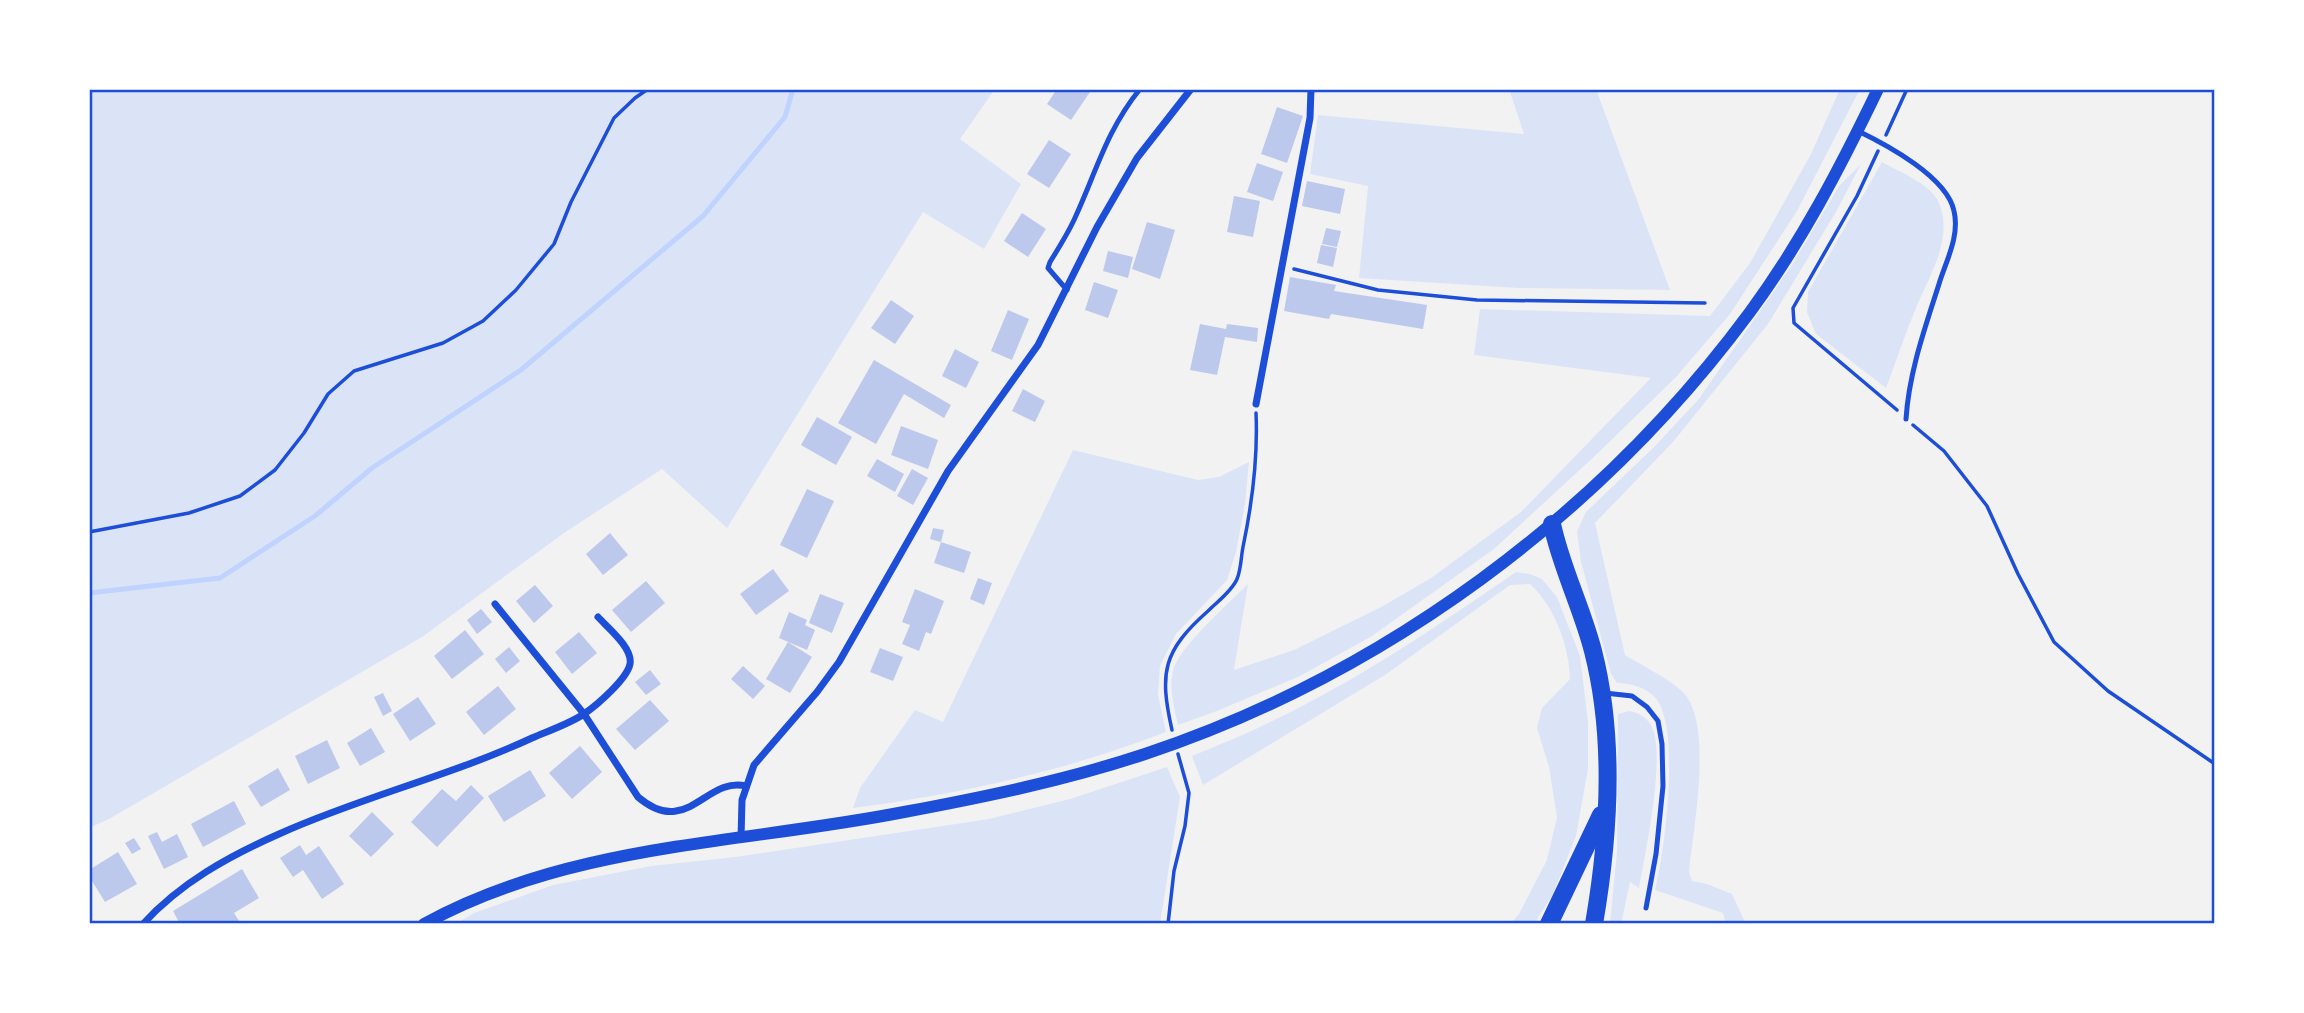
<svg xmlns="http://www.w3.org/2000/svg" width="2304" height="1013" font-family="'Titillium Web',sans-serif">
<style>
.green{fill:#dbe4f7}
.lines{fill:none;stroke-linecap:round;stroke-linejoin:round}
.stream{stroke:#bfd3fe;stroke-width:5}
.building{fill:#bdc9ec}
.path{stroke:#1d4ed8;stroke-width:3.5}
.service{stroke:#1d4ed8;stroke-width:5}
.minor{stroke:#1d4ed8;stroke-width:7}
.tertiary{stroke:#1d4ed8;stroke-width:12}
.motorway{stroke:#1d4ed8;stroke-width:18}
.neatline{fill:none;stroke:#1d4ed8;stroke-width:2.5}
</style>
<rect width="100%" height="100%" fill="#f2f2f2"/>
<!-- green -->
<g class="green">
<polygon points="89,89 995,89 960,139 1021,184 984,249 923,212 727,528 662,469 564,533 422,637 109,819 89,828"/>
<polygon points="1509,89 1596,89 1670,290 1518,288 1359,278 1368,186 1310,174 1318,115 1524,134"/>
<path d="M1840,89H1860L1797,211L1730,314L1676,377L1597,454L1494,549L1372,636L1300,676L1217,711L1178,725C1174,707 1169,689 1173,671C1178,648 1230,602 1248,584L1234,670L1294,650L1383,606L1431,578L1521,512L1651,378L1474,355L1480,309L1710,316L1750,263L1811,154Z"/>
<path d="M1882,162C1898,171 1930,184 1938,201C1955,237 1929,276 1916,308C1905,334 1896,362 1886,388L1816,334L1807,312L1808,292Z"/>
<path d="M1861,164L1836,212L1768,324L1673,442L1595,523L1625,655C1641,665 1678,683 1687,697C1712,733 1693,830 1689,872L1692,881L1707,884L1732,894L1746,924H1726L1723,913L1655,890C1665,849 1679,739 1659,703C1652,689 1631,683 1617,683L1611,674L1581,562L1577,531L1586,512L1655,446L1698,400L1792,265L1839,186Z"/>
<path d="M1073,450L1198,480L1219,477L1249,462L1245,504L1236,552L1227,580L1176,634L1160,666L1158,695L1166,732C1066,771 959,794 853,808L860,788L915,710L943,722Z"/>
<path d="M1516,572L1530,574L1542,579L1557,597L1580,656L1588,722V769L1576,836L1553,894L1534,924H1510L1519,914L1547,860L1557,817L1549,767L1537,728L1542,708L1570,679C1569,646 1555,607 1530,584L1510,585L1385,675L1203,785L1192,756C1218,745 1245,735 1270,722C1357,681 1437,626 1516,572Z"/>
<path d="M1629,711C1639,713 1645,716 1651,725C1667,753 1645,855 1639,888L1630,882L1621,924H1610L1617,851L1618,714Z"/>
<polygon points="1167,767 1180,797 1160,924 456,924 474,913 553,885 651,866 735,857 989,819 1070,799"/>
</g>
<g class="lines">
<!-- stream -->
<polyline class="stream" points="89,593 220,578 315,516 372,468 521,370 703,216 785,117 793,89"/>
</g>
<!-- building -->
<g class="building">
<polygon points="1057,89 1092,89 1071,120 1047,104"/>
<polygon points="1277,107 1303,116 1287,163 1261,154"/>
<polygon points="1049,140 1071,154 1049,188 1027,174"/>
<polygon points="1257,163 1283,172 1273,201 1247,192"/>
<polygon points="1307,181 1345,189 1340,214 1302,206"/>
<polygon points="1234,196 1260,201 1253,237 1227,232"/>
<polygon points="1022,213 1046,229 1028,257 1004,241"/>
<polygon points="1147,222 1175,230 1160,279 1132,269"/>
<polygon points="1326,228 1341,231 1337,247 1322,244"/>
<polygon points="1321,245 1337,248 1333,267 1317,263"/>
<polygon points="1108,251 1133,257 1128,278 1103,271"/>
<polygon points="1290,277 1336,285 1334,291 1427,305 1423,329 1331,314 1329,319 1284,311"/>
<polygon points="1094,282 1118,290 1108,318 1085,310"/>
<polygon points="891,300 914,316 895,344 871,328"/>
<polygon points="1008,310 1029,319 1012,360 991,351"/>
<polygon points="1200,324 1226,329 1227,324 1258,328 1257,342 1225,337 1217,375 1190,370"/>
<polygon points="955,349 979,362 966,388 942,376"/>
<polygon points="874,360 951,405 944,418 904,394 876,444 838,423"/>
<polygon points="1023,389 1045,401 1035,422 1012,411"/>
<polygon points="817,417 852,437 836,465 801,445"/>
<polygon points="901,426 938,440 928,469 891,455"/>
<polygon points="877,459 904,474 895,492 867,476"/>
<polygon points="912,469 928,478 913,505 897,496"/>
<polygon points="807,489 834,501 807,558 780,545"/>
<polygon points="933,528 944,530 941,542 930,539"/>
<polygon points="610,533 628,555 603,575 586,554"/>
<polygon points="941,542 971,552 964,573 934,563"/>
<polygon points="773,569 789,591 756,615 740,594"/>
<polygon points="978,578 992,583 984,605 970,599"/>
<polygon points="646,581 665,603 631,632 612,610"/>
<polygon points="535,585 553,606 534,623 516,601"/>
<polygon points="915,589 944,601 931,634 926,632 919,651 902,644 910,625 902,622"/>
<polygon points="820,594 844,603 832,633 809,623"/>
<polygon points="481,609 492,622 477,634 467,620"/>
<polygon points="789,612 807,620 805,625 815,630 807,650 779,638"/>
<polygon points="465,630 484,654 452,679 434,656"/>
<polygon points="579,632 597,653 572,674 555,652"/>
<polygon points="788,642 812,657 790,693 766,679"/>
<polygon points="509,647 520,661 506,673 495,659"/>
<polygon points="880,648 903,657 893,681 870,672"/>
<polygon points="743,666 765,686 753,699 731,679"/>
<polygon points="650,670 661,684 646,695 635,682"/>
<polygon points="498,686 516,709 484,735 466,712"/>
<polygon points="383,693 392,711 383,716 374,697"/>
<polygon points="418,697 436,724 410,741 393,714"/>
<polygon points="650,700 669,721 635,750 616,729"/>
<polygon points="371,728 385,752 360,766 347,743"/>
<polygon points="327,740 340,768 308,784 295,756"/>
<polygon points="580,746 602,772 572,799 549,773"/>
<polygon points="278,768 290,790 261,807 248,786"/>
<polygon points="530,770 546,796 504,822 488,796"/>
<polygon points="471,785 484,798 437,847 411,822 442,789 456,801"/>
<polygon points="234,801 246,824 203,847 191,824"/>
<polygon points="372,812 394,834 371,857 349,836"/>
<polygon points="157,832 162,842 177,834 188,857 164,869 148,836"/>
<polygon points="134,838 141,849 132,854 125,843"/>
<polygon points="300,845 306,855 319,846 344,884 322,899 303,870 293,877 280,858"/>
<polygon points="118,852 137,884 105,902 89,876 89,870"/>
<polygon points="242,869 259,898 234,913 241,924 214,924 212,921 207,924 180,924 173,911"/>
</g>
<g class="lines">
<!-- path -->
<g class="path">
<polyline points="1886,135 1907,89"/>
<polyline points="1878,151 1857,196 1793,308 1794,323 1897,410"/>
<polyline points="1294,269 1378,290 1477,300 1705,303"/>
<polyline points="1913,425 1944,451 1987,506 2018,574 2054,642 2108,691 2215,764"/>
<polyline points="89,532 189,513 240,496 275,470 304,433 328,394 354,371 443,343 483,321 516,290 554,244 571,202 614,118 635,98 648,89"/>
<path d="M1172,730C1159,672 1163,651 1208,611C1217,602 1232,591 1237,579C1241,570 1241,557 1243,547C1252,504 1258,458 1256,413"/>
<polyline points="1168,924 1174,871 1185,826 1189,793 1178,754"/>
</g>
<!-- service -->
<g class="service">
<path d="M1858,131C1887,145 1947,177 1954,211C1960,236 1946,261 1939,284C1925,328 1909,372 1906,419"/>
<path d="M1067,290L1048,268L1050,262C1058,249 1067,235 1074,220C1096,173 1106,131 1140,89"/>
<polyline points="1605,693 1632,696 1647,707 1658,721 1662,744 1663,786 1656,854 1646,908"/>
</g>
<!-- minor -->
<g class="minor">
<polyline points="1256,404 1310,118 1311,89"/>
<path d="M495,604L584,714L638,797C687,839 706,776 746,786"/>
<polyline points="741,838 742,800 754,765 817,692 839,662 948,471 1038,345 1097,227 1137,158 1191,89"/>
<path d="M143,924C180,883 229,856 279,834C361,797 450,776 532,738C548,731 569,724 584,714C597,705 627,679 630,664C633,648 608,628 598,617"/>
</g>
<!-- tertiary -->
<path class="tertiary" d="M424,924C571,843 742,844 904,812C984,797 1067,780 1145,754C1385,674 1600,515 1750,312C1801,243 1841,166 1878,89"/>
<!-- motorway -->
<g class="motorway">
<path d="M1552,524C1561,567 1582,608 1593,651C1615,737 1609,837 1594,924"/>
<polyline points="1549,924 1601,815"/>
</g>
</g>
<!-- border -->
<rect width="2304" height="1013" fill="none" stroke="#ffffff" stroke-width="182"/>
<rect x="91" y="91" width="2122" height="831" class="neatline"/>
</svg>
